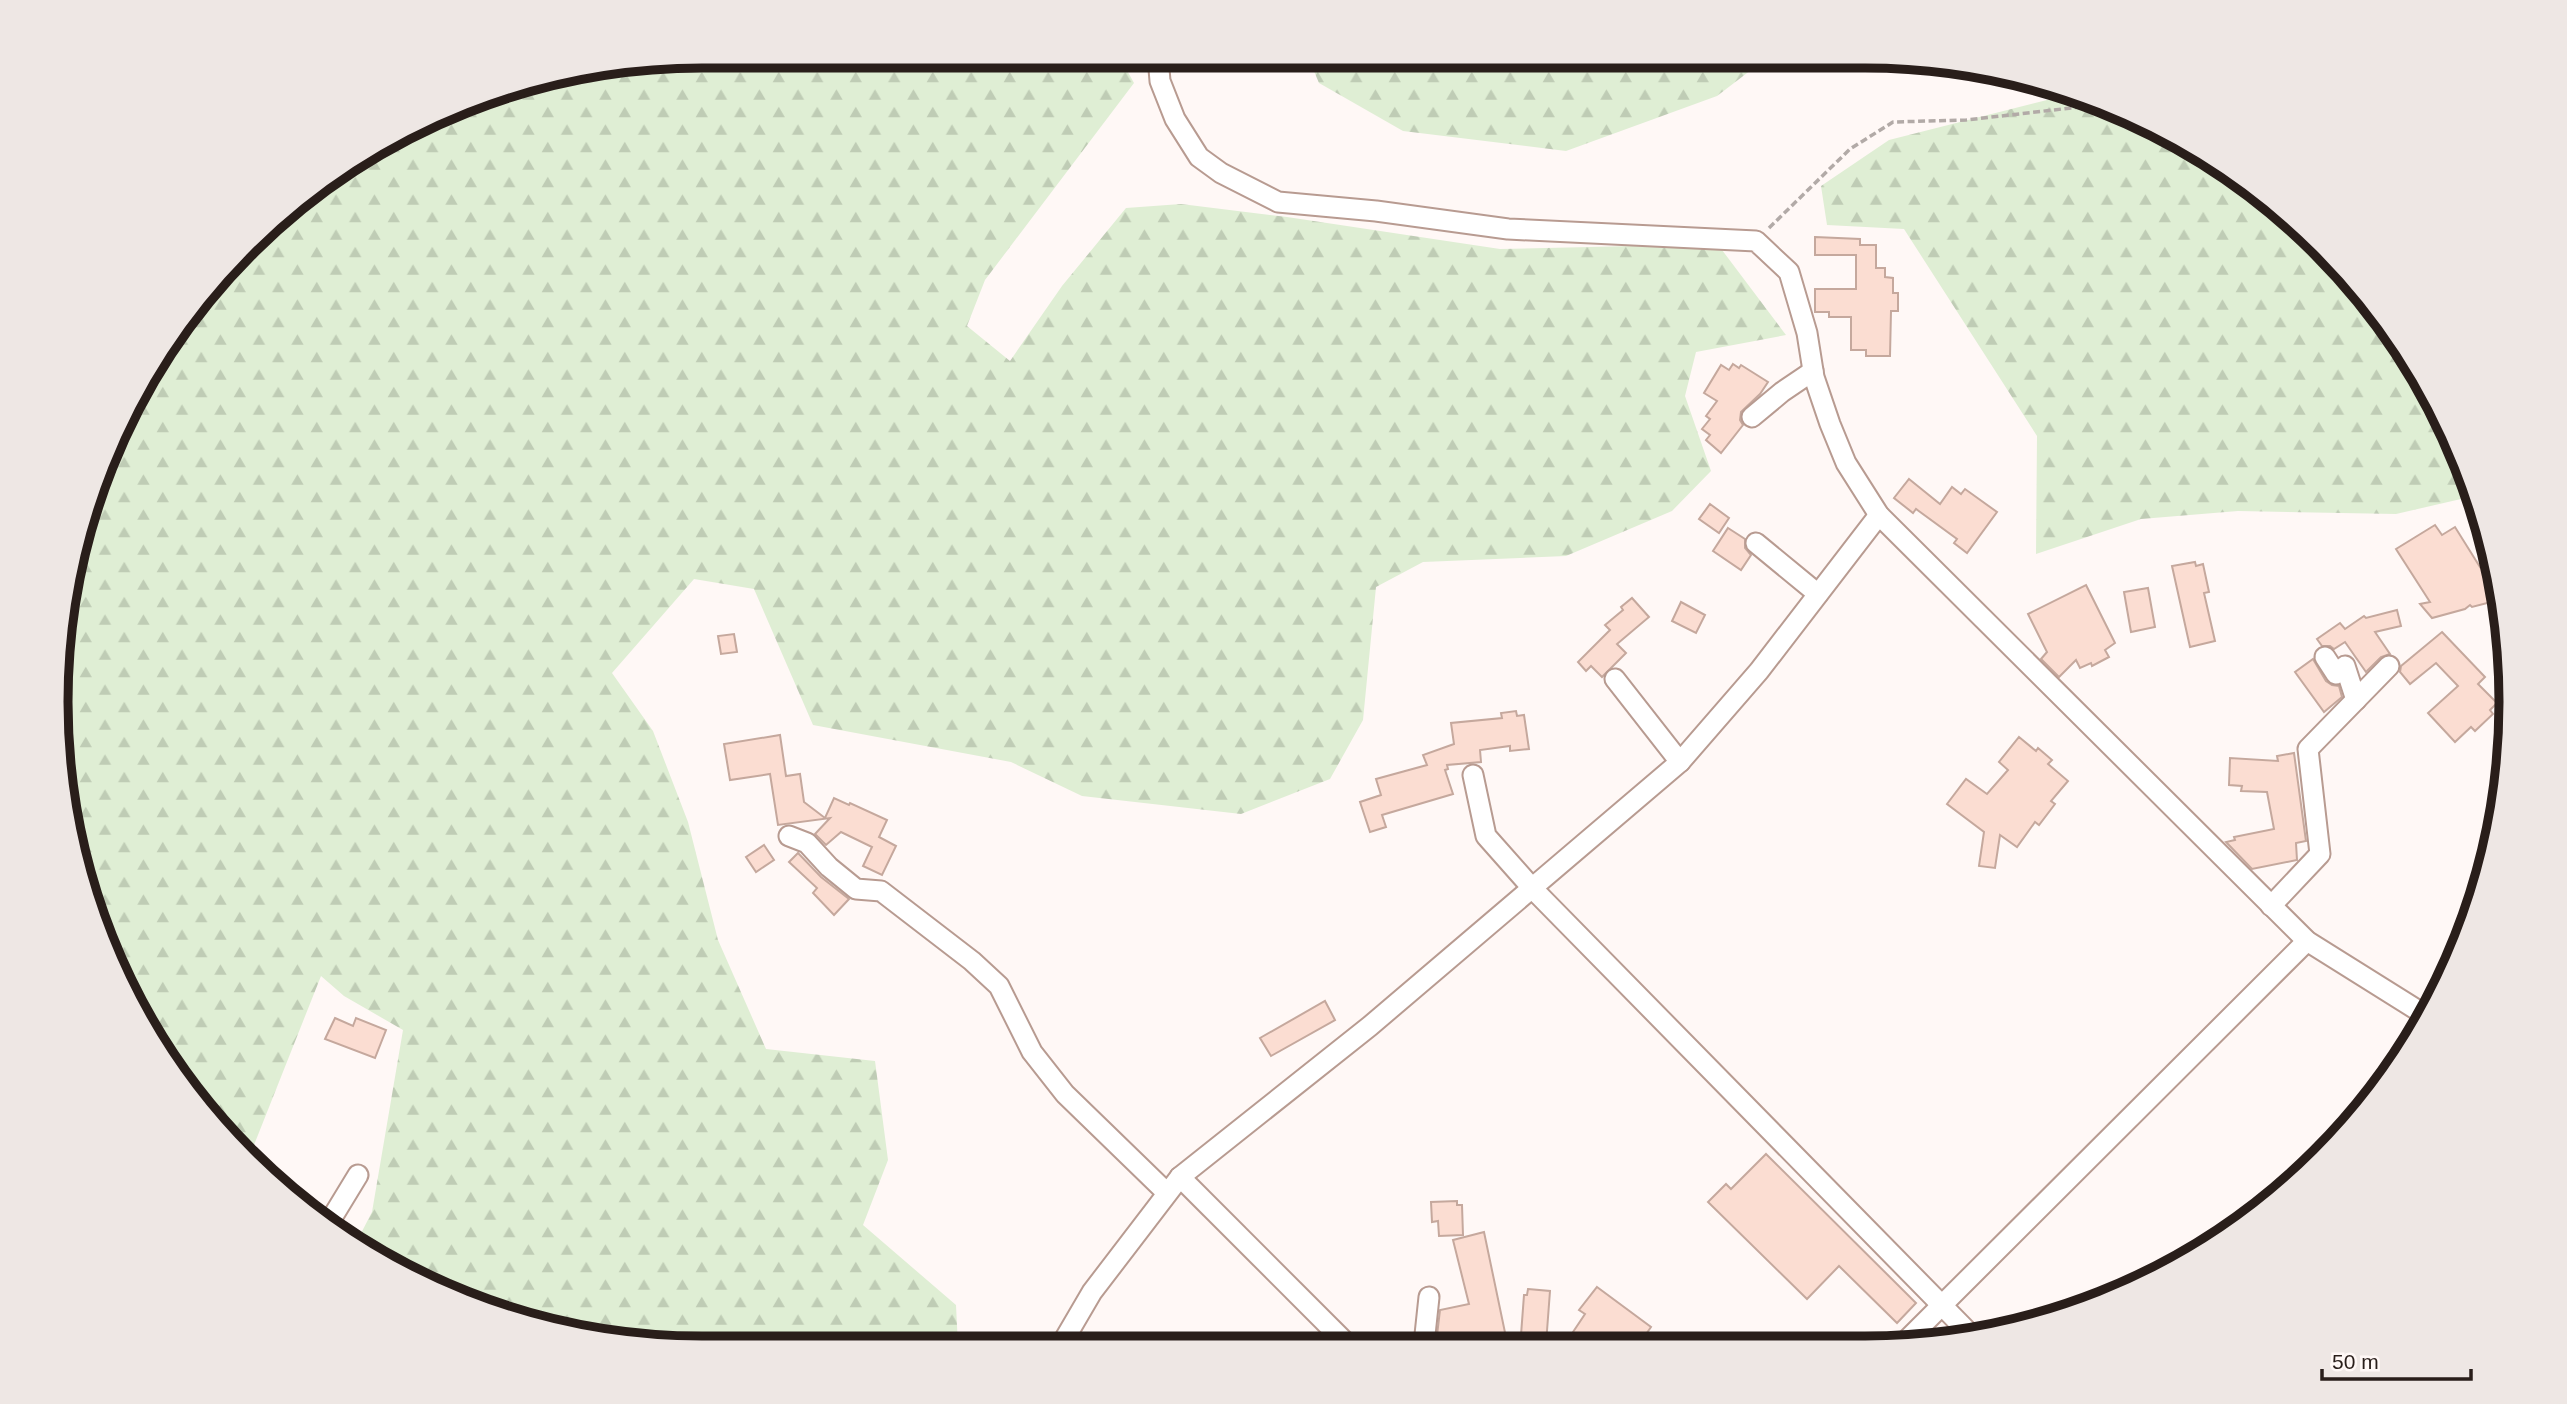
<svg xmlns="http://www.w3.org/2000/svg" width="2567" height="1404" font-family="Arial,sans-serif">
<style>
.forest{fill:url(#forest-firs)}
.building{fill:#fbddd2;stroke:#c5a89d;stroke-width:2}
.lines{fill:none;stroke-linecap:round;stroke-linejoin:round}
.street-casing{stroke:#b89b91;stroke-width:23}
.path{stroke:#b2aaa7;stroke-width:3.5;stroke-dasharray:7 3.5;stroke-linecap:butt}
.street{stroke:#fff;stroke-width:19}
.rim{fill:none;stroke:#291e1a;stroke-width:9}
</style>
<defs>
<pattern id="forest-firs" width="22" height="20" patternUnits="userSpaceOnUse" patternTransform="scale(1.75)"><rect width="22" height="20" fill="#dfeed4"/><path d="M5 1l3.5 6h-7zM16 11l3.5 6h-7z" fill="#bfccb5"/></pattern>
</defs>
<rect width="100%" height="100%" fill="#fff8f6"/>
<!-- forest -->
<g class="forest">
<polygon points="702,56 1119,56 1134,83 985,280 967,326 1010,361 1062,286 1126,208 1181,204 1287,217 1500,249 1633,246 1722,250 1786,335 1696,352 1685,396 1711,471 1672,511 1566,556 1423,562 1376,587 1363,720 1330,779 1241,814 1082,796 1011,762 813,725 754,589 694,579 612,673 653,731 688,822 718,940 766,1049 875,1061 888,1160 863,1225 956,1305 958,1346 660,1347 534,1326 379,1262 356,1243 372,1212 403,1030 344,996 321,976 250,1155 217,1128 105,950 57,745 78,535 165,343 308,190 494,90"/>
<polygon points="1308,57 1768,57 1717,96 1566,151 1403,131 1319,83"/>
<polygon points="2071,94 2188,142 2291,216 2377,308 2444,416 2474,496 2396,514 2238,511 2141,519 2036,554 2037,436 1904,229 1827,225 1821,186 1889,140"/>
</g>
<!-- building -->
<g class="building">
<polygon points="1815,237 1860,239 1860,245 1876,245 1876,268 1885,268 1885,277 1893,278 1893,293 1898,293 1898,311 1891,311 1890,356 1866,356 1866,350 1851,350 1851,317 1829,317 1829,312 1815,312 1815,289 1856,289 1856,255 1815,255"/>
<polygon points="1733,364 1739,368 1741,365 1768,382 1760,394 1741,412 1740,420 1743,425 1721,453 1706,440 1710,435 1702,429 1710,419 1706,416 1717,401 1704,393 1721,365 1729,370"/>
<polygon points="1909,479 1940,504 1952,487 1961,494 1965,489 1997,512 1967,553 1954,543 1957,539 1916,509 1913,513 1894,498"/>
<polygon points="1710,504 1729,518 1719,533 1699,519"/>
<polygon points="2435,525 2442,535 2455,527 2480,567 2493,557 2499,596 2491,602 2472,607 2470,605 2465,609 2432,618 2420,604 2430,602 2396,549"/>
<polygon points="1728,528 1745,539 1745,548 1751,555 1741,570 1713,551"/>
<polygon points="2195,562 2196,566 2203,564 2209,592 2204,593 2215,641 2190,647 2172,566"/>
<polygon points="2086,585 2115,643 2105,650 2109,657 2092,666 2091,663 2080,668 2076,660 2059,677 2041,659 2047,652 2028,614"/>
<polygon points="2148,588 2155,627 2131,632 2124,592"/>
<polygon points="1632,598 1649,617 1617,644 1626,653 1602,677 1591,666 1586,671 1578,662 1610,630 1605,625 1623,610 1621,607"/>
<polygon points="1681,602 1705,615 1696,633 1672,621"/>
<polygon points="2397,610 2401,626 2375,632 2390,654 2381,657 2366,672 2345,642 2334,649 2330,646 2322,646 2317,639 2340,623 2345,629 2364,616 2366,618"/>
<polygon points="2442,632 2485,677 2478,684 2497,703 2490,710 2493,714 2475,731 2471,727 2455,742 2428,713 2458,686 2436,663 2410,684 2400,672 2401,666"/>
<polygon points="734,634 737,652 721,654 718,636"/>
<polygon points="2313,659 2326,681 2332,685 2339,686 2342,697 2324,712 2295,672"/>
<polygon points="1516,711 1517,716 1524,715 1529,749 1510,751 1510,746 1480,750 1481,762 1447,765 1448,769 1445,770 1453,794 1382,815 1386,827 1370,832 1360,802 1381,795 1376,779 1427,765 1423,755 1454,744 1451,723 1502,718 1501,713"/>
<polygon points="780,735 786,776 800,774 804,802 825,818 834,798 849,805 850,803 887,820 879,837 896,846 882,875 863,866 872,847 841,832 826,845 815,834 830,818 778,825 770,774 730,780 724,744"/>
<polygon points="2019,737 2036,751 2038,748 2052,760 2048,764 2068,781 2051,801 2055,804 2039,825 2035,822 2017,847 2000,835 1995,868 1979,866 1984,832 1947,804 1966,779 1987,794 2008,770 1999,762"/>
<polygon points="2294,753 2306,841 2296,843 2297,860 2252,869 2226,842 2235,840 2234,837 2274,829 2267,792 2241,791 2242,786 2229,785 2230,758 2278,761 2277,756"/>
<polygon points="764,845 774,860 756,872 746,857"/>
<polygon points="798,853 821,877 849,899 834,915 813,893 817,888 789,862"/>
<polygon points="1325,1001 1335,1020 1271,1056 1260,1038"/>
<polygon points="335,1018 353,1026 356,1018 386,1030 375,1058 325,1039"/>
<polygon points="1766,1154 1916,1303 1897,1323 1839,1266 1807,1299 1708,1202 1726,1184 1731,1189"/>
<polygon points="1457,1201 1457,1205 1462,1205 1463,1235 1439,1236 1438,1221 1432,1222 1431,1202"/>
<polygon points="1484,1232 1507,1342 1436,1344 1440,1310 1469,1304 1453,1240"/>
<polygon points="1597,1287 1651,1327 1639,1344 1565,1344 1585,1314 1579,1310"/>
<polygon points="1528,1289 1550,1291 1546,1344 1523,1344 1521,1335 1524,1295 1527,1295"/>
</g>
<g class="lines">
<!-- street casing -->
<g class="street-casing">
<g id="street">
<polyline points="1158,57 1160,81 1175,119 1199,157 1221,173 1278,202 1376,211 1508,229 1756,241 1789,272 1807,333 1814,377 1830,424 1846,463 1879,515 2307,941 2422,1013 2430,1013"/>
<polyline points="1752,417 1782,392 1813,371"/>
<polyline points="1756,543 1818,594"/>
<polyline points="2325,657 2336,674 2345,666 2356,700"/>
<polyline points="1615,679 1680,762"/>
<polyline points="1473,775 1486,836 1533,889 1973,1337"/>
<polyline points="789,836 807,843 829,867 856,889 881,891 972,961 999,986 1032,1052 1065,1094 1167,1193"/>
<polyline points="2271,906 2320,854 2308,749 2389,666"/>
<polyline points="1180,1177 1347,1344"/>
<polyline points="330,1221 358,1175"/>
<polyline points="1904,1343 2307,941"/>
<polyline points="1424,1344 1429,1297"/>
<polyline points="1061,1345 1092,1292 1180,1177 1370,1026 1680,762 1759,671 1879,515"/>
</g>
</g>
<!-- path -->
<polyline class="path" points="1769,228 1850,149 1893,122 1966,120 2097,105"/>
<!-- street -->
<use href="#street" class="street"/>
</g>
<!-- crop -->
<path d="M0 0H2567V1404H0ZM702 68H1865A634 634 0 0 1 2499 702V702A634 634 0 0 1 1865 1336H702A634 634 0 0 1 68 702V702A634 634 0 0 1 702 68Z" fill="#eee7e4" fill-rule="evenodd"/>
<path class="rim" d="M702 68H1865A634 634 0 0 1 2499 702V702A634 634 0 0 1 1865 1336H702A634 634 0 0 1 68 702V702A634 634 0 0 1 702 68Z"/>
<!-- scale -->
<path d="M2322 1369v10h149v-10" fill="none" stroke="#291e1a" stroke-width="3.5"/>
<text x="2332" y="1369" font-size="21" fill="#291e1a" stroke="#fff8f6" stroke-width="5" paint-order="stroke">50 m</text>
</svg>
